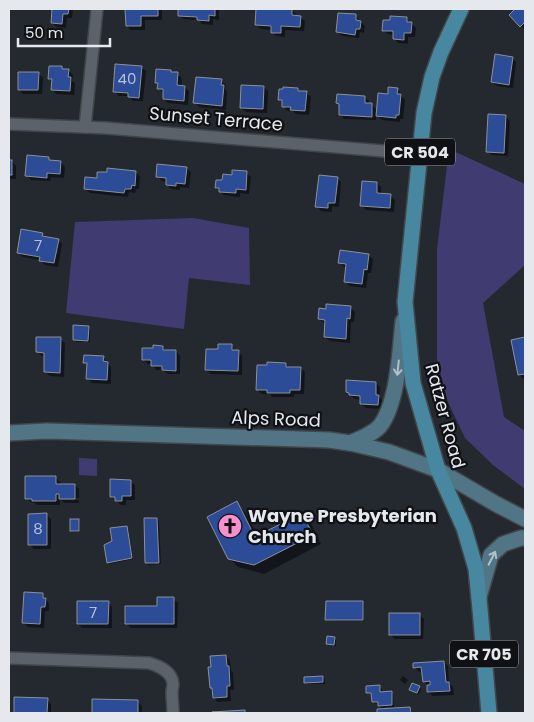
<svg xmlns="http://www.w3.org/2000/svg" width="534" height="722" font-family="Poppins,sans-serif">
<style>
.green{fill:#403c72}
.shadow{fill:#0007}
.building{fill:#2d4c97;stroke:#8b9098}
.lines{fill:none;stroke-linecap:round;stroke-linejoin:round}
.minor-casing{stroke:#40464a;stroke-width:14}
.secondary-casing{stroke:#40464a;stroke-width:18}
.primary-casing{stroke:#40464a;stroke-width:18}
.minor{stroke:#5b6269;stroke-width:11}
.secondary{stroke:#517584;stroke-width:15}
.primary{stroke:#4787a0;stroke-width:15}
.oneway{stroke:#b1c0c8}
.labels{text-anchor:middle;stroke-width:4.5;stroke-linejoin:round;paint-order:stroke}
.number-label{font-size:15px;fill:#b7c2d8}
.shield{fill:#0f1114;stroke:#a5a8ac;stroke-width:1}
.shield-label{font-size:16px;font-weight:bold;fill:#e5e9ed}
.street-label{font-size:18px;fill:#e5e9ed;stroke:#0f1114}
.poi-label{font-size:18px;font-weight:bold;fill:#e5e9ed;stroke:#0f1114;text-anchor:start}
</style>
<rect width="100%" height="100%" fill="#23292f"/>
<!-- green -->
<g class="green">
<polygon points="449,149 525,184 525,265 483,303 504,417 525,431 525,489 493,465 465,438 448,402 437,360 437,249"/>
<polygon points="193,218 249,228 250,285 189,278 184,329 66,313 75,222"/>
<polygon points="79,458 97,459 97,476 79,475"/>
</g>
<!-- shadow -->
<g class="shadow">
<polygon points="53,9 73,9 72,18 67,18 66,28 57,27 52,23"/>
<polygon points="127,9 162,9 162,20 145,20 145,30 131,30 127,26"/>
<polygon points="179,9 219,9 219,20 213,19 213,25 202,24 199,20 183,19 179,15"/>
<polygon points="257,9 292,10 296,14 296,17 300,17 305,21 304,31 285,30 285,37 276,36 272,32 272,30 261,29 256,25"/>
<polygon points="517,9 525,9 525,30 511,15"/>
<polygon points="356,16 365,26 364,33 360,32 359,38 342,36 337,32"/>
<polygon points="407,19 416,28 415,37 408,37 408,44 398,43 394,38 394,35 388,34 383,30"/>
<polygon points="512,58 516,62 513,88 497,86 492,82"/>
<polygon points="141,67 146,71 143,101 133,101 129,96 119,96 114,91"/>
<polygon points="62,68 64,70 68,70 73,75 72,81 75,83 74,95 56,94 52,89 53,82 49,79"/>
<polygon points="170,71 173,73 177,74 182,78 181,87 185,87 189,91 188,105 168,103 164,99 163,93 159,88 159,85 157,83"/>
<polygon points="38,73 43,78 42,94 23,94 19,90"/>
<polygon points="221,81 226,85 225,89 227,91 226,110 199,107 195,102"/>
<polygon points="264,87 268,91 267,113 246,112 241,108"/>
<polygon points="298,89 301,92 306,92 311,97 309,115 296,114 293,111 288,111 283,106 283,103 279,99"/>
<polygon points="397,89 402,94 401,96 405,100 403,119 400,119 400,122 382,120 376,114 376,120 344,119 340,114 340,106 338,103 364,97 369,101 369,104 372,105 378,111 389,95"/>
<polygon points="505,116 510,121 508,156 492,155 487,151"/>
<polygon points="48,158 52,162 61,162 65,167 64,178 51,177 50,181 31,180 27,175"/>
<polygon points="9,161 12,161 16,166 16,179 9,179"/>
<polygon points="186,168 191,172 189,188 180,187 180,190 171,189 167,185 167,182 162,181 158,177"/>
<polygon points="136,172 140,176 139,189 136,189 135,193 129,192 128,197 90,193 86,189 98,179"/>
<polygon points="246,173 251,177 249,194 240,193 240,197 224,195 216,188 223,182 233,176"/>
<polygon points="337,178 341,182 339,207 332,206 332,212 321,211 317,206"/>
<polygon points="377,183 381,187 381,195 391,196 395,200 394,212 366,210 362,206"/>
<polygon points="42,234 46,238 58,240 62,244 58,267 45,265 40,260 23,257 18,253"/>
<polygon points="368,255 373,259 371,273 368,273 366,288 350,286 345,281 347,268 344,267 340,263"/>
<polygon points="327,306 351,308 355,312 354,322 351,322 350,343 330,341 325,337 326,323 324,323 319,319 327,310"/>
<polygon points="88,327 90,329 90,342 76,342 74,340"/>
<polygon points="525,338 525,378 523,379 519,374 513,341"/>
<polygon points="60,339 65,343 64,377 50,376 45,372 45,356 42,356 37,352"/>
<polygon points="231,345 236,351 238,351 242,356 242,375 211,374 206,370 219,350"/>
<polygon points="162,347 167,351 176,351 180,356 180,374 168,374 163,370 156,370 152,364 148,364 143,360 154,349"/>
<polygon points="103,357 111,367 111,384 92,383 88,379 88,366 85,362"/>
<polygon points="286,364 290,368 300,368 305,372 304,394 294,394 294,397 272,397 270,394 262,394 257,390"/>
<polygon points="376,383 380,387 380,398 383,401 382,409 366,408 361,404 361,400 355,399 347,392"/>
<polygon points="55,477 60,482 60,485 75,485 79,489 79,498 60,498 63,500 79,500 79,503 64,503 60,498 60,505 37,505 35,503 31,502 26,498"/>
<polygon points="130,481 135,485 135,500 126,500 126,505 121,505 111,496"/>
<polygon points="236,503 245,512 258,537 302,514 311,523 321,544 264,574 238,567 229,558"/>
<polygon points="47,515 51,519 51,549 34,549 30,545"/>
<polygon points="157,519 159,521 161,564 149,565 147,563"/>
<polygon points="78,520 80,522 80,532 73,532 72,530"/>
<polygon points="126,527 128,529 133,559 110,564 108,562"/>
<polygon points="42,594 47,599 47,601 49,604 49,611 45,611 44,628 28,627 23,622"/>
<polygon points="173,599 178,603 177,628 131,628 126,623"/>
<polygon points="108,602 112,607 112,628 82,628 78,624"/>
<polygon points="362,602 364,604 364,621 329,621 327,619"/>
<polygon points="419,615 424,619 423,639 395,639 390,634"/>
<polygon points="335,638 336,640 336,646 329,645 327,643"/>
<polygon points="226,656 230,661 231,670 233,672 234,690 230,690 231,701 218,702 214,698 214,690 211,687 212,668"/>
<polygon points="444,662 448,666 449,683 453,687 454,695 433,696 428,692 428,686 424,681 423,671 419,672 415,667"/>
<polygon points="403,676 408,680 405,684 400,680"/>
<polygon points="323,677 325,679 325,684 307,684 305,682"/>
<polygon points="380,687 382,689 382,693 391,692 393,694 394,707 385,707 385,710 410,709 412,710 412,713 379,713 378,710 383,710 379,706 379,703 375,704 373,702 372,694 370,694 368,693"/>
<polygon points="419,687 421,689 419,694 410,690"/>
<polygon points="15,698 47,699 51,704 51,713 15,713"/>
<polygon points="93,700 138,702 142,706 142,713 93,713"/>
</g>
<!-- building -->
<g class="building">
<polygon points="52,9 69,9 68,14 63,14 62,24 51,23"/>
<polygon points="125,9 158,9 158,16 141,16 141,26 126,26"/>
<polygon points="178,9 215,9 215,16 209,15 209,21 197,20 197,17 178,16"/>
<polygon points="256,9 292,9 292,15 301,16 300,27 281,26 281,33 271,33 271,26 255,25"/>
<polygon points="515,9 525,9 525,22 520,27 509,15"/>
<polygon points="338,13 356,14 356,20 361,21 360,29 356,29 355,35 336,32"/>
<polygon points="390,16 407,17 407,22 412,22 411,33 404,33 404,40 393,39 393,31 382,31 383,20 390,20"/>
<polygon points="495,54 513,57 509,85 491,82"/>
<polygon points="115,64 142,66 139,98 128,97 128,93 113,92"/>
<polygon points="49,66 62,66 62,69 69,69 68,77 71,77 70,91 51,90 52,79 48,79"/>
<polygon points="156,69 171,70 171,72 178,72 177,85 185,86 184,101 163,99 163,89 157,89 158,83 155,83"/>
<polygon points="18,72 39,72 38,90 18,90"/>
<polygon points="196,77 222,79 221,85 224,85 222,106 193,103"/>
<polygon points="241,85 264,86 263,109 240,108"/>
<polygon points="283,87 298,88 298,91 307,91 305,111 290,110 291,107 282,107 282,100 278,100 279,89 283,89"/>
<polygon points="388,87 398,88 397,94 401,94 399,115 396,115 396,118 376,116 378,93 388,94"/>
<polygon points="337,94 365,96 365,103 372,103 372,117 339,115 339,104 336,103"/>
<polygon points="488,114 506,115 504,153 486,152"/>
<polygon points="27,155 49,157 49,160 61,161 60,174 47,173 47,178 25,176"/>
<rect x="9" y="160" width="3" height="15"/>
<polygon points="157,164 187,167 185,184 176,183 176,186 166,185 166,178 156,177"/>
<polygon points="107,168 136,171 135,186 132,185 131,189 125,189 124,193 84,189 85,177 97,178 97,172 107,172"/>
<polygon points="232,170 247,171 246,190 236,189 236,193 219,192 219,188 215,188 216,180 222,180 223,174 232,175"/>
<polygon points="319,175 338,177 335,203 328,203 328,208 315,207"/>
<polygon points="362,181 377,182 377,193 391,194 390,208 360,206"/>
<polygon points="21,229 43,233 42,236 59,239 54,263 39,261 40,257 17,253"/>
<polygon points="340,250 369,254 367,270 364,269 362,284 344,282 346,264 338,263"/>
<polygon points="326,304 351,306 350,319 347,318 346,339 324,337 325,320 318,319 319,308 326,309"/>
<polygon points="73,325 89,326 88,341 73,340"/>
<polygon points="36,337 61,337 60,373 44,372 44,353 36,352"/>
<polygon points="525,337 525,374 518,375 511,340"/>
<polygon points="218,344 232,344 232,350 239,350 238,371 205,370 206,349 218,349"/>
<polygon points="153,345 163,346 163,350 176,350 176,371 162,370 162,366 151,366 151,360 142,360 142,348 153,348"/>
<polygon points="84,355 104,356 103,361 108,362 107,380 86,379 87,363 83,363"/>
<polygon points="267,362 286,363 286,367 301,367 300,390 290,390 290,393 267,393 267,390 256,390 257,365 267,365"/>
<polygon points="346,380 376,382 376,395 379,395 378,405 360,404 360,396 349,395 349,393 346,392"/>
<polygon points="25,476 56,476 56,484 75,484 75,499 59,499 59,494 56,494 56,501 32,501 32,499 25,499"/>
<polygon points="110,479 131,480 131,496 122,496 122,501 115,501 115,497 110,497"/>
<polygon points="237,501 255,537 302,513 313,535 254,565 228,559 207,517"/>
<polygon points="47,513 47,545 28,545 28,514"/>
<polygon points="144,518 157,518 159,563 145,563"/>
<rect x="70" y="519" width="9" height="12"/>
<polygon points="127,526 132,558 107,563 104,545 112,541 110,528"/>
<polygon points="24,592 43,593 43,598 46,598 45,607 41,607 40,624 22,623"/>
<polygon points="157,597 174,597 174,624 125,624 125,606 157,606"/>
<polygon points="77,601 109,601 108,624 77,624"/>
<polygon points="326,601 363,601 363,620 325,620"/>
<rect x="389" y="613" width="31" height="22"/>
<polygon points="327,636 335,637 334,645 326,644"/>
<polygon points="226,655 227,666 229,666 230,686 227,686 227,697 213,698 212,688 210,688 208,667 211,667 210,656"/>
<polygon points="444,661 446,682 449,682 450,691 427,692 427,685 430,685 430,681 423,682 421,667 413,668 413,663"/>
<polygon points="323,676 323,682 304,683 304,677"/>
<polygon points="412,683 420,686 417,693 409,690"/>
<polygon points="380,685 380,692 392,691 392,705 378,706 378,702 372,702 371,693 366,693 366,686"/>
<polygon points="14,697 48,698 47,713 14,713"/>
<polygon points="92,699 138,700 138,713 92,713"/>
<polygon points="410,707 411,713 377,713 377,709"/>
<polygon points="245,710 245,713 212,712"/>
</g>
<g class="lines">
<!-- minor casing -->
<g class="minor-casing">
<g id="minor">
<polyline points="9,124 106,128 420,154"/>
<polyline points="85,127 97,9"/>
<path d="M9,658L149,663C159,666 172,671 173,684C173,687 172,689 172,692C172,699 173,706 173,713"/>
</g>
</g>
<!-- secondary casing -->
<g class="secondary-casing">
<g id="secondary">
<polyline points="9,433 47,431 329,440 350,443 389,452 438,470 496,504 525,519"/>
<path d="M350,443C360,439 373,434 380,426C398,403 400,349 403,321"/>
<polyline points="479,597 491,555 503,544 521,538 525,538"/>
</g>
</g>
<!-- primary casing -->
<g class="primary-casing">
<polyline id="primary" points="461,9 441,52 432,77 424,113 405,302 413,383 438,470 464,528 476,569 480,609 489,713"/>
</g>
<!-- minor -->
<use href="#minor" class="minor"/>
<!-- secondary -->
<use href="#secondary" class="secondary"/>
<!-- primary -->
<use href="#primary" class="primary"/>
</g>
<!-- one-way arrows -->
<defs><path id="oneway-shaft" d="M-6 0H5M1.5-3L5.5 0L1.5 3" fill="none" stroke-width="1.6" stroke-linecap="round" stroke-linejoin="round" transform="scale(1.25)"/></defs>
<g class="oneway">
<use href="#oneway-shaft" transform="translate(398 368) rotate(96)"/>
<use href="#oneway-shaft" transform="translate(492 558) rotate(-63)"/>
</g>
<!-- icons -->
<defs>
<g id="church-disc" transform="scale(1.25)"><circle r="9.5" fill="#f790cd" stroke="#0f1114"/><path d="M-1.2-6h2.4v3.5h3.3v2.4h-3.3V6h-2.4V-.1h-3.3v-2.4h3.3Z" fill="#111"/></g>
</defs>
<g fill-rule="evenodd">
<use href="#church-disc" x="230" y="526"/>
</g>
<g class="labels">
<!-- number labels -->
<g class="number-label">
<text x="127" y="84">40</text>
<text x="38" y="251">7</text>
<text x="38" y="534">8</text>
<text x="93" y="618">7</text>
</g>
<!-- shield labels -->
<g class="shield">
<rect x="385" y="138.5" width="70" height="27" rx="4"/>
<rect x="450" y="640.5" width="68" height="27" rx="4"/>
</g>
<g class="shield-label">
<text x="420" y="158">CR 504</text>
<text x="484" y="660">CR 705</text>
</g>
<!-- street labels -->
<g class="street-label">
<text transform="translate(216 119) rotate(5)" y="6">Sunset Terrace</text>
<text transform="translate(445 416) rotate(75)" y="6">Ratzer Road</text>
<text transform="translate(276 419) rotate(2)" y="6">Alps Road</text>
</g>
<!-- poi labels -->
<g class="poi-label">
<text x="248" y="522">Wayne Presbyterian<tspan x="248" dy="21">Church</tspan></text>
</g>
</g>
<!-- border -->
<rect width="534" height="722" fill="none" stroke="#e5e9ed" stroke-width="20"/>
<!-- scale -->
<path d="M18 38v8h92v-8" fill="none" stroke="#e5e9ed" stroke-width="2.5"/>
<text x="25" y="38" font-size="15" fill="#e5e9ed" stroke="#0f1114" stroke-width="4" paint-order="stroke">50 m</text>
</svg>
